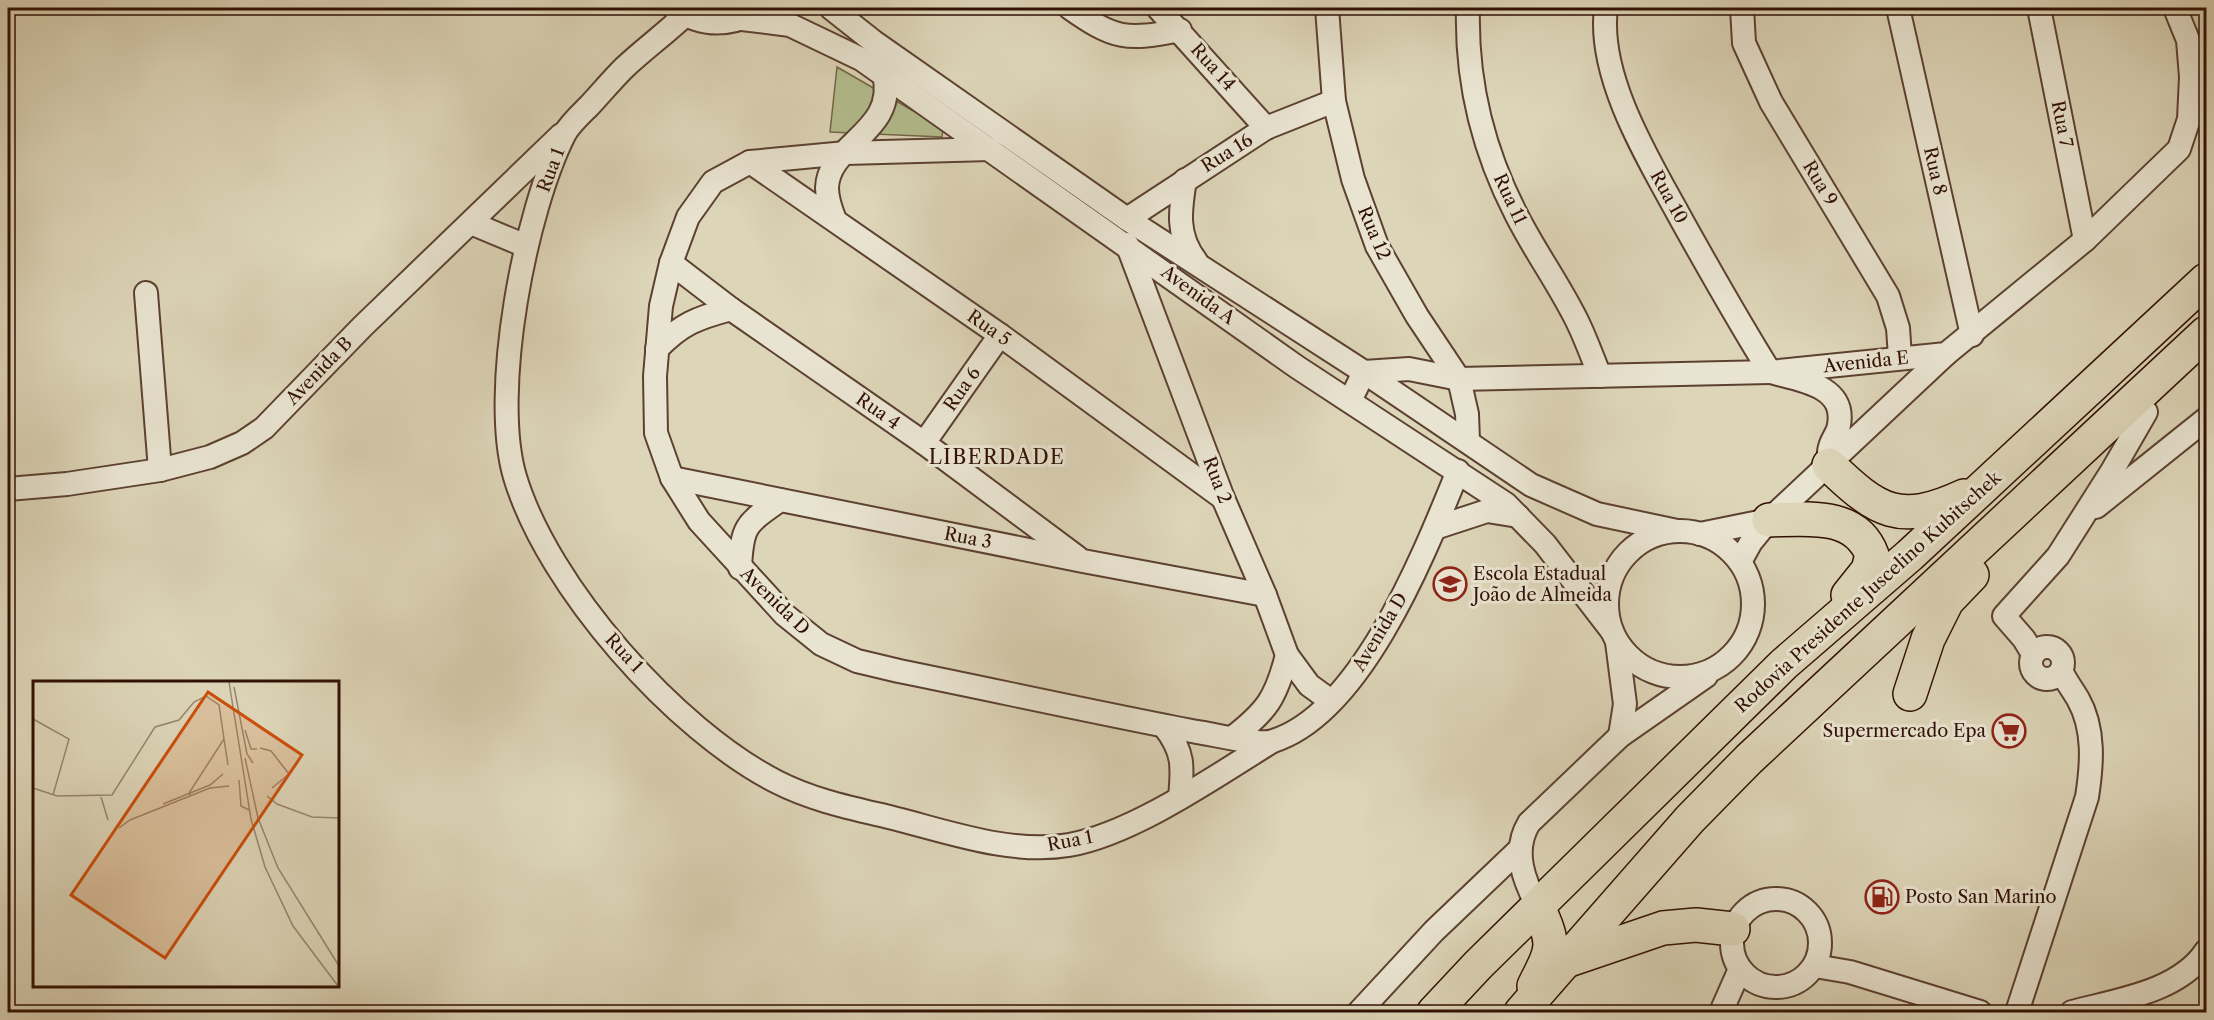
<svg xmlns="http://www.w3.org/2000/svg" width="2214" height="1020" font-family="'Libre Caslon Text',serif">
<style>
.green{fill:#b3bd8d;stroke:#726648;stroke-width:1.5}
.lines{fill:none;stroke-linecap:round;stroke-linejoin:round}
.minor-casing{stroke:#5c4131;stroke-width:26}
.highway-casing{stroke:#311004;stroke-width:36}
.minor{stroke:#e9e4d1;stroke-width:22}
.highway{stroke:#ddd5b8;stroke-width:33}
.labels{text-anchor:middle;stroke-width:6;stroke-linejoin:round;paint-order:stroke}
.street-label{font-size:18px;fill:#311004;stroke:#e9e4d1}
.poi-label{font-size:18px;fill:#311004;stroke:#e9e4d1;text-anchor:start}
.neighbourhood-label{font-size:20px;letter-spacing:1.5px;fill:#311004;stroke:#e9e4d1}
.inset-road{fill:none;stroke:#988670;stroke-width:1.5}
.view{fill:#cd4e0b;fill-opacity:0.15;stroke:#cd4e0b;stroke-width:3}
.inset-edge{fill:none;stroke:#311004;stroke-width:3}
</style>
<rect width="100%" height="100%" fill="#ddd5b8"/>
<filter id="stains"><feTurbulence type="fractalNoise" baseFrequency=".00333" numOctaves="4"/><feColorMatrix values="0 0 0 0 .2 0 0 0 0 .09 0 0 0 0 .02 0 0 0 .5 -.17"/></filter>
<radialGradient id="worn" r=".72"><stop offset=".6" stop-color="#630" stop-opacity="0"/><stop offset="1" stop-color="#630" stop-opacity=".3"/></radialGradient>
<!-- green -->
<polygon class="green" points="837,67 943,128 942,137 830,132"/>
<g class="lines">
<!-- minor casing -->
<g class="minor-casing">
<g id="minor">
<path d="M674,8C700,26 726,27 754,13"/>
<polyline points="831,8 874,42 1127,219 1364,372 1531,485 1597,514 1677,531"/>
<path d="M1070,8C1114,39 1126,41 1180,30"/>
<polyline points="1158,8 1266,128"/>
<polyline points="1327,8 1334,101 1353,179 1377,246 1417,316 1459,379 1467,414 1468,441"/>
<path d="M1468,8C1466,80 1483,150 1516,214C1535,252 1561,287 1579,325C1587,342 1593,359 1600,376"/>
<path d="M1606,8C1597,77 1649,160 1681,219C1710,271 1739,322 1770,372C1799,380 1846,385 1839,425C1838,433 1832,439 1830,447C1828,452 1829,460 1829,465"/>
<polyline points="1742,8 1744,43 1771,102 1888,296 1898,328 1900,357"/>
<polyline points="1898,8 1972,335"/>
<polyline points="2039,8 2085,240"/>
<path d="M685,15C665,34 643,50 624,68C612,80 601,93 589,106C581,114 571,123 565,133C525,211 490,393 515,477C548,587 675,730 777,782C812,800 851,808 889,817C946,831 1010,855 1069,845C1133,834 1216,776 1271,742"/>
<polyline points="742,19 790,25 861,59 1297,367 1506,504 1545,544 1612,631"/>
<path d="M990,149L846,153L750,162L713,182L688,217L671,263L661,306L655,376L656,433L672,478L699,521L785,615L821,644L857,661L899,671C998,691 1097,713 1197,732C1212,734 1260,746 1273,741C1362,713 1425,552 1458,471"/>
<polyline points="750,162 1000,335 1223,498"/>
<path d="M1185,180C1180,210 1176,235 1196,261"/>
<polyline points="1127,219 1266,128 1334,101"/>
<path d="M835,220C831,210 827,199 827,188C828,143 898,132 884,74"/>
<polyline points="471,223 526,246"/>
<polyline points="1127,244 1223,498 1265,595 1287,655 1309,685 1331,701"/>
<polyline points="671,263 731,309 924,443 1077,557"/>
<polyline points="146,293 160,470"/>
<path d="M657,349C681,324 697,318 731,309"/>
<polyline points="1350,401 1364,372 1409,369 1459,379 1770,372 1946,354 2085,240 2179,149 2189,119 2191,77 2188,40 2175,8"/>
<polyline points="924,443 1000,335"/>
<polyline points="672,478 1083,561 1265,595"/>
<polyline points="8,489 67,484 160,470 210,457 242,443 264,428 362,327 561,135"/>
<polyline points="2096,507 2206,419"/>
<polyline points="1435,528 1487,511 1518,516"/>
<circle cx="1680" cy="604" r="73"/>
<polyline points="1700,534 1769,520"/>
<polyline points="1740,562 1751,542 1769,520 1946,354"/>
<path d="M740,568C742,525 746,524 780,500"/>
<polyline points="1617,642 1625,704 1620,736"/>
<circle cx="2047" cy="663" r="16"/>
<polyline points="2033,654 2024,639 2004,616 2058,556 2112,471 2146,412"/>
<path d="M1164,726C1184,752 1183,766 1180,798"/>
<path d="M1232,738C1267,711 1276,698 1287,655"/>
<circle cx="1776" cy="943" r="44"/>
<path d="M1538,907C1524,881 1512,851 1529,823L1620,736L1706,676"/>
<polyline points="1815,966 1850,972 1980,1012"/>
<polyline points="1359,1012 1434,931 1520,849"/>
<polyline points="1721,1012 1740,969"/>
<path d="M2017,1012L2087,797C2092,765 2095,729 2078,699C2072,689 2066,681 2061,671"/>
<path d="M2072,1012C2117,1000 2179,992 2206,951"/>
</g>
</g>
<!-- highway casing -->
<g class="highway-casing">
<g id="highway">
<path d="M1829,465C1878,512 1899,526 1964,496"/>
<path d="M1769,520C1807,519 1856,512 1872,555L1868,570L1848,595"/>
<polyline points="1910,694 1928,639 1947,601 1972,575"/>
<polyline points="1569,960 1663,928 1696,925 1733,929"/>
<path d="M1534,986C1553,948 1556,946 1538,907"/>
<polyline points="1434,1012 1478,965 1784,664 1910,555 2206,280"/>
<polyline points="1521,1012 1690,819 1749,759 2206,333"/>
</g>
</g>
<!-- minor -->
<use href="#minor" class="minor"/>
<!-- highway -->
<use href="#highway" class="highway"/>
</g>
<!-- icons -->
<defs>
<g id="school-ring" transform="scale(1.725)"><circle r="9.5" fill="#e9e4d1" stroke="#8f2418" stroke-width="1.5"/><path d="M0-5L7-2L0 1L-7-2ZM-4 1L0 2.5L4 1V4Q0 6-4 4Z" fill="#8f2418"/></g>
<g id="supermarket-ring" transform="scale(1.725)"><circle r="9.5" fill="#e9e4d1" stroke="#8f2418" stroke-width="1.5"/><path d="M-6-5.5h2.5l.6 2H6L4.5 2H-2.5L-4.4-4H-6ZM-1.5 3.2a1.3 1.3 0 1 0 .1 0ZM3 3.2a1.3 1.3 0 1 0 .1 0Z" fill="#8f2418"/></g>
<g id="fuel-ring" transform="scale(1.725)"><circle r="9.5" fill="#e9e4d1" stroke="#8f2418" stroke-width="1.5"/><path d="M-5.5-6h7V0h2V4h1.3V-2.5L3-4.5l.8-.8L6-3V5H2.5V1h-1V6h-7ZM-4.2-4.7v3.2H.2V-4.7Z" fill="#8f2418"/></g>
</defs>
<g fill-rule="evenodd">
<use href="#school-ring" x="1450" y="584"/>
<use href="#supermarket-ring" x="2009" y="731"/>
<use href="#fuel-ring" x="1882" y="897"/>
</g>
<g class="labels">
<!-- street labels -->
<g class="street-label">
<text transform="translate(1213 67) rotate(48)" y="6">Rua 14</text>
<text transform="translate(2062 124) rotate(79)" y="6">Rua 7</text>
<text transform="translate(1227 153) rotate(-32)" y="6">Rua 16</text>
<text transform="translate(551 170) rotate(-69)" y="6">Rua 1</text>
<text transform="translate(1935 171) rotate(77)" y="6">Rua 8</text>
<text transform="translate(1820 183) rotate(59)" y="6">Rua 9</text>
<text transform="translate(1669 197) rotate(61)" y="6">Rua 10</text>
<text transform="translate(1510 199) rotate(65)" y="6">Rua 11</text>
<text transform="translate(1374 233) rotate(67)" y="6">Rua 12</text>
<text transform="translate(1198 295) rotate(36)" y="6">Avenida A</text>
<text transform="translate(989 328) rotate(35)" y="6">Rua 5</text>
<text transform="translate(1866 362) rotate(-6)" y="6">Avenida E</text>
<text transform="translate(319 371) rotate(-46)" y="6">Avenida B</text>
<text transform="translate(962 389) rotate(-55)" y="6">Rua 6</text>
<text transform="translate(878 411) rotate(35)" y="6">Rua 4</text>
<text transform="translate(1217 480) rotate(69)" y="6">Rua 2</text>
<text transform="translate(968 538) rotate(11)" y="6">Rua 3</text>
<text transform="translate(1868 592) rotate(-42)" y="6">Rodovia Presidente Juscelino Kubitschek</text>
<text transform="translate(775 601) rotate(44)" y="6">Avenida D</text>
<text transform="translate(1380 632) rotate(-59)" y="6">Avenida D</text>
<text transform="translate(624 653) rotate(47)" y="6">Rua 1</text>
<text transform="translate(1070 841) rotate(-11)" y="6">Rua 1</text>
</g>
<!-- poi labels -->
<g class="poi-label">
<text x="1473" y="580">Escola Estadual<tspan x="1473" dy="21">João de Almeida</tspan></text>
<text x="1986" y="737" text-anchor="end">Supermercado Epa</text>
<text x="1905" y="903">Posto San Marino</text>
</g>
<!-- neighbourhood labels -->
<g class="neighbourhood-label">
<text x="997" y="464">LIBERDADE</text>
</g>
</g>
<!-- overview -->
<g transform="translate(33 681)">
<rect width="306" height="306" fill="#ddd5b8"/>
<path class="inset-road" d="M196,1L218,138L232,186L260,245L305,305M201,6L214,73L220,82M0,38L36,58L20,114M212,49L218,68H224M191,58L195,84M227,67L238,70L256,93L239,107M212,77L225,137L245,187L306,285M206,99L208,125L216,129M0,107L24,115L79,114L122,46L146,39L161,21L173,15L186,24L191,58L156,112L158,115M234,115L244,123L279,136L306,137M68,116L75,139M130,123L177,104L190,93M86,147L97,139L177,107L196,105"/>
<path class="view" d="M175,11L269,74L132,277L38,214Z"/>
<rect width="306" height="306" class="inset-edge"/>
</g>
<!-- margin -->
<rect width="2214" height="1020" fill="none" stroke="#ddd5b8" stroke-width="30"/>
<rect x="9" y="9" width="2196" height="1002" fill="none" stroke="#311004" stroke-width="3"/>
<rect x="15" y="15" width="2184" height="990" fill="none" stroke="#311004" stroke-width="1.5"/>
<rect width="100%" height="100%" filter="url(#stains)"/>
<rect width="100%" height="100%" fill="url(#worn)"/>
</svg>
